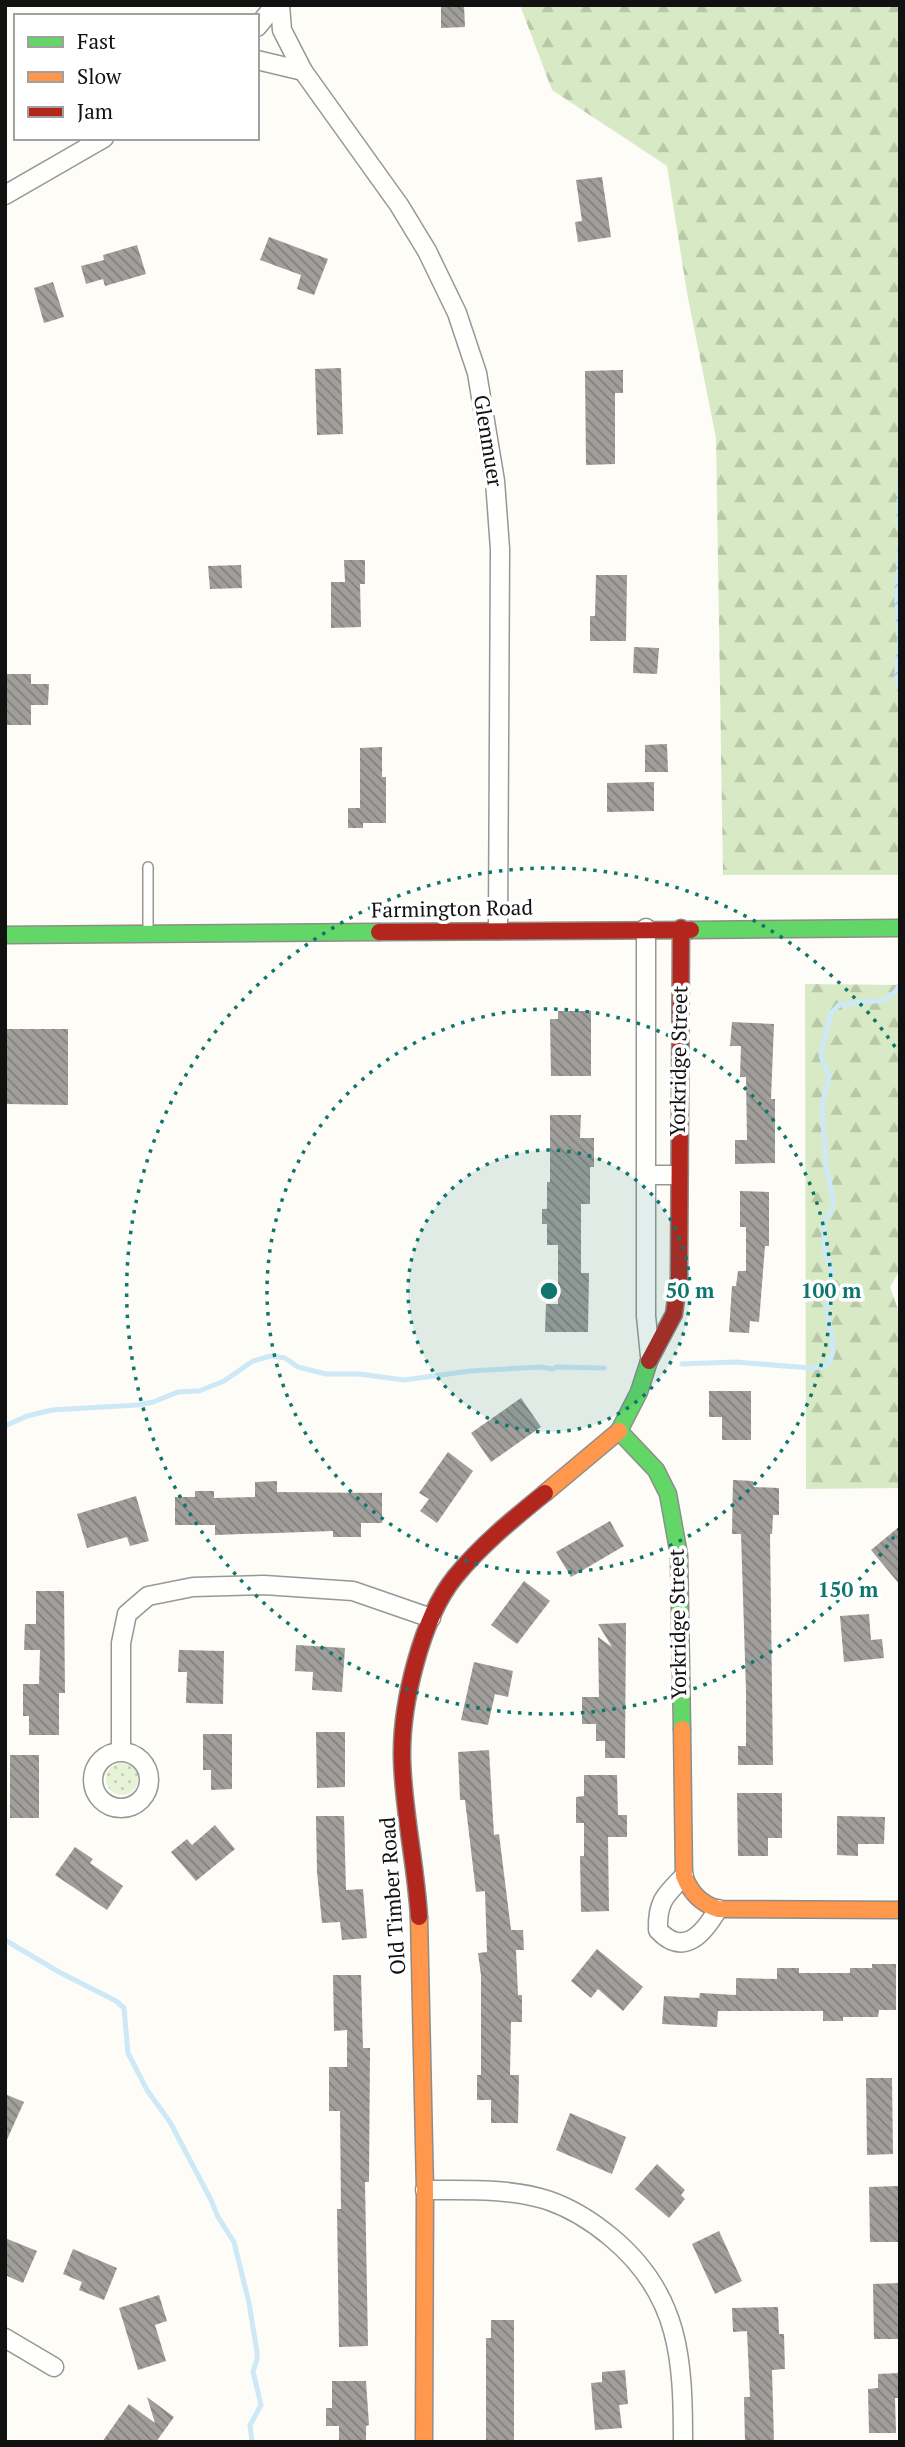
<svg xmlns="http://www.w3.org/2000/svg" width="905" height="2447" font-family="'PT Serif',serif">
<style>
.grass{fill:url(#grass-dots)}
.forest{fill:url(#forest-firs)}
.water{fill:url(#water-waves)}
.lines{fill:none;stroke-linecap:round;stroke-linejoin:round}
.stream{stroke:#cde8f7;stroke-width:5}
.building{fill:url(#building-back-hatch)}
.lane-casing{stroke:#979795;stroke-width:12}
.street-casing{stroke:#979795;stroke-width:21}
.fast-casing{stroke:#8e8d8b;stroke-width:19}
.slow-casing{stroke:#8e8d8b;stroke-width:19}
.jam-casing{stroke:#8e8d8b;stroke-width:19}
.lane{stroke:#fffffe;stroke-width:9}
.street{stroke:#fffffe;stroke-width:18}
.fast{stroke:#63d668;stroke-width:16}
.slow{stroke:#ff974d;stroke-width:16}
.jam{stroke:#b3261e;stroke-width:16}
.ring{fill:none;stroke:#0f766e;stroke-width:3.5;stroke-dasharray:3.5 7}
.labels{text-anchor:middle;stroke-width:7;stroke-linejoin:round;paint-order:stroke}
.street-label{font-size:21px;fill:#111;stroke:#fff}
.centre{fill:#0f766e;stroke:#fff;stroke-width:3.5}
.ring-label{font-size:21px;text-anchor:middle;font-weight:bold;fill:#0f766e;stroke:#fff;stroke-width:7;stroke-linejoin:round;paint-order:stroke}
</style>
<defs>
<pattern id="grass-dots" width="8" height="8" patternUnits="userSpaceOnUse" patternTransform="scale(1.75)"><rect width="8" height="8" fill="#e7f3d7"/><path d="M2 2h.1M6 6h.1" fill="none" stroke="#c5cfb8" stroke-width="1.8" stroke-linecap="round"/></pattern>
<pattern id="forest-firs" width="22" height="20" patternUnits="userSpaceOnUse" patternTransform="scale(1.75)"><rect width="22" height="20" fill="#d8eac5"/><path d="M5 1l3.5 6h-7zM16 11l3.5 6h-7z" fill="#b8c8a8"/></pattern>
<pattern id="water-waves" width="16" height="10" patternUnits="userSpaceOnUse" patternTransform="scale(1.75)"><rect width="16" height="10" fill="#cde8f7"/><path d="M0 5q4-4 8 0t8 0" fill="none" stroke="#afc6d3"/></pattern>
<pattern id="building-back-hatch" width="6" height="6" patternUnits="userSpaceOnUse" patternTransform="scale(1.75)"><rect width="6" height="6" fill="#a19f9c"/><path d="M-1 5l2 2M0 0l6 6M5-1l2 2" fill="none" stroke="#82807e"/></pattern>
</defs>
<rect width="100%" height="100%" fill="#fdfcf7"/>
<!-- grass -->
<circle class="grass" cx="122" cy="1779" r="16"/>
<!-- forest -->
<g class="forest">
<polygon points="520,5 900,5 900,875 723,875 716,438 687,293 667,166 552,90"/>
<polygon points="805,984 900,985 900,1270 890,1287 900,1315 900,1488 806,1489"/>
</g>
<!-- water -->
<polygon class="water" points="900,437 900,704 894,676 897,640 894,595 898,536 896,510"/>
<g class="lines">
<!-- stream -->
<g class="stream">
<polyline points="682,1364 735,1362 811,1368 822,1367 829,1363 833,1352 832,1335 828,1321 827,1295 832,1272 825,1254 824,1237 824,1222 833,1207 833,1198 826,1166 822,1106 829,1076 821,1056 823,1045 831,1013 839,1005 884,1000 895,992 900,984"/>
<polyline points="5,1426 27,1416 52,1410 138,1405 153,1402 178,1392 199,1391 224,1381 253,1361 271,1356 285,1358 298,1367 326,1374 359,1374 404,1380 470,1371 540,1367 553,1369 556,1367 604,1368"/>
<polyline points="5,1940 59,1972 116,2001 124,2008 128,2053 147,2090 170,2122 211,2200 218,2217 234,2242 249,2303 257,2352 257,2360 253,2371 261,2405 250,2425 252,2442"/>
</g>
</g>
<!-- building -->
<g class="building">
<polygon points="441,5 464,5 465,27 441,28"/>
<polygon points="602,177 611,237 578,242 575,222 582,221 576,180"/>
<polygon points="269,237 328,259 314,295 297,289 301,275 260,260"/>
<polygon points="137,245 146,274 105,286 103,279 86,284 81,266 104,260 103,255"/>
<polygon points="53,282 64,317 44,323 34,288"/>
<polygon points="341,368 343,434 317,435 315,369"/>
<polygon points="623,370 623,393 615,393 615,464 586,465 585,371"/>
<polygon points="344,560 365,560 365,584 360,584 361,627 331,628 331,582 345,582"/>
<polygon points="241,565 242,588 210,589 208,566"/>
<polygon points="596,575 627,575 626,641 590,641 590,616 595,616"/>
<polygon points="634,647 659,648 657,674 633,673"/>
<polygon points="5,674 31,674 31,684 49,684 48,705 31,705 31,725 5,725"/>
<polygon points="667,744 668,772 645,772 645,745"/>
<polygon points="382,747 382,777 386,777 386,823 363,823 363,828 348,828 348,808 360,808 360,748"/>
<polygon points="654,782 654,811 607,812 607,783"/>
<polygon points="558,1011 591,1011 591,1076 551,1076 550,1019 558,1019"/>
<polygon points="732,1022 774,1024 771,1099 775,1099 775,1163 735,1164 735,1140 747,1140 746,1077 740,1077 741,1046 730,1046"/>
<polygon points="5,1029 68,1029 68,1105 5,1104"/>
<polygon points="550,1115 581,1115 580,1138 594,1138 594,1167 590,1167 590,1204 581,1204 581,1273 589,1273 588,1332 545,1332 546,1304 558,1304 558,1245 547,1245 547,1224 542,1224 542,1209 547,1209 547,1182 550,1182"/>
<polygon points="740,1191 769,1192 769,1246 765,1246 759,1322 750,1321 749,1333 729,1332 732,1286 736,1286 738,1271 746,1271 746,1227 740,1227"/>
<polygon points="709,1391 751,1391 751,1440 722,1440 722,1417 709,1417"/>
<polygon points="521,1398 541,1427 491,1462 471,1433"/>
<polygon points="448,1452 473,1471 437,1523 420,1511 429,1499 419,1493"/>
<polygon points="733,1480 753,1481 754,1487 779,1488 779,1515 773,1515 772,1534 770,1534 773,1765 738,1765 738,1746 746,1746 746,1691 741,1534 732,1534"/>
<polygon points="277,1481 277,1492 382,1493 382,1523 361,1523 361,1537 333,1537 333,1531 215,1535 215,1525 175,1525 175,1497 195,1497 195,1491 214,1491 214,1498 255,1497 255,1482"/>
<polygon points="136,1496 149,1541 130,1546 127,1537 87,1548 77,1514"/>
<polygon points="610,1521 624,1546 571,1577 556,1552"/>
<polygon points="900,1526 900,1585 871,1550"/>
<polygon points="524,1581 550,1601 517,1644 491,1625"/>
<polygon points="36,1591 64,1591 65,1693 59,1693 59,1735 29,1735 29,1716 23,1716 23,1684 39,1684 40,1650 24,1650 25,1624 36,1624"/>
<polygon points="869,1614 871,1640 882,1639 884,1658 844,1662 840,1616"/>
<polygon points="626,1623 625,1758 605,1758 605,1741 596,1741 596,1724 582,1724 582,1697 599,1697 598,1637 612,1647 598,1624"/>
<polygon points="296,1645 345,1648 342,1692 312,1690 313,1672 295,1671"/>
<polygon points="179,1650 224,1651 223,1704 186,1703 187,1672 178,1672"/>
<polygon points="474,1662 513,1671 508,1697 495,1694 488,1725 461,1720"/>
<polygon points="316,1732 345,1732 345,1787 317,1788"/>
<polygon points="203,1734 232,1734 232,1789 211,1790 211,1770 203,1770"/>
<polygon points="489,1750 494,1835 499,1834 511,1930 523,1930 524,1950 516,1950 518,1995 522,1995 522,2022 511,2022 510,2075 519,2075 518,2123 491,2123 491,2100 477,2100 477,2075 481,2075 481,1975 478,1953 487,1952 485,1891 476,1892 465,1800 460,1800 458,1752"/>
<rect x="10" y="1755" width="29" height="63"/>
<polygon points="584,1775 617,1775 618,1815 627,1815 627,1837 608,1837 609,1911 581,1912 580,1856 584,1856 584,1823 576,1823 576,1797 584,1796"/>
<polygon points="737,1793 782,1793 782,1838 768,1838 768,1856 738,1856"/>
<polygon points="316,1816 344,1816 346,1890 363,1889 367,1938 342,1940 340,1922 322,1923 317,1872"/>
<polygon points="837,1816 885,1817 884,1844 858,1844 858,1856 837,1855"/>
<polygon points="215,1825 235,1849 196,1881 171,1852 187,1839 192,1845"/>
<polygon points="75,1847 93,1859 90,1863 123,1886 107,1910 55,1875"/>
<polygon points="597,1949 643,1987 623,2011 598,1989 591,1998 571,1981"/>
<polygon points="872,1964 896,1964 896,2010 879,2010 878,2017 843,2017 843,2021 823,2021 823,2011 718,2011 717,2027 662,2024 664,1996 699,1998 700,1993 736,1995 736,1978 777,1979 777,1968 799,1968 799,1973 850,1973 850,1968 872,1968"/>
<polygon points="333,1975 361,1975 363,2048 370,2048 369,2182 365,2182 368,2346 339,2347 337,2209 341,2209 340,2111 329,2111 329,2067 347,2067 347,2030 334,2031"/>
<polygon points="866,2078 892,2078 893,2154 867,2155"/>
<polygon points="5,2094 24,2102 5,2144"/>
<polygon points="570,2113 626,2137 612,2174 556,2150"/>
<polygon points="657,2164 685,2190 681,2195 685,2199 669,2218 635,2189"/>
<polygon points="898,2186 899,2242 870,2242 869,2187"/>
<polygon points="719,2231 742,2281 715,2294 692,2244"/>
<polygon points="5,2238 37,2251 23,2283 5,2275"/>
<polygon points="73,2249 117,2268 104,2300 79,2290 82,2282 63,2274"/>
<polygon points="900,2283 900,2339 874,2339 873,2284"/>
<polygon points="159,2295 167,2321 155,2325 166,2361 138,2370 119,2308"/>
<polygon points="778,2307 779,2334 784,2334 785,2369 772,2370 774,2442 745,2442 744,2397 750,2397 747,2331 733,2332 732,2308"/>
<polygon points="491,2320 514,2320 514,2442 486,2442 486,2338 491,2338"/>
<polygon points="625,2370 628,2404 619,2405 622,2428 595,2430 591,2383 602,2382 602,2372"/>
<polygon points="900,2373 900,2398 895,2398 896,2433 869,2433 868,2389 878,2388 878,2374"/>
<polygon points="332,2381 366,2381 369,2425 366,2426 366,2442 339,2442 339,2426 326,2426 326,2408 332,2408"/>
<polygon points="147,2397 174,2417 156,2442 102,2442 129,2404 155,2423"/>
</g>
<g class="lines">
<!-- lane casing -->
<g class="lane-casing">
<polyline id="lane" points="148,867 148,932"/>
</g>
<!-- street casing -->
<g class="street-casing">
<g id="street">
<polyline points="280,5 282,30 303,71 399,205 427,251 457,313 477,373 495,481 500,549 498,930"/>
<polyline points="257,27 275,5"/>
<polyline points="257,60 303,71"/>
<polyline points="5,195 104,138"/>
<polyline points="646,928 646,1316 650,1356"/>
<polyline points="646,1175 678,1175"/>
<polyline points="121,1751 121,1643 127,1614 148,1596 193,1587 264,1585 353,1591 431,1618"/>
<circle cx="121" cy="1780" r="28"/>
<path d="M684,1876C665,1895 657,1902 658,1930C684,1958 704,1933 718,1909"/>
<path d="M425,2190C466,2190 508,2188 547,2200C571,2208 593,2222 612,2238C680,2295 683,2360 683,2442"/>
<polyline points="5,2338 54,2367"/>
</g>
</g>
<!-- fast casing -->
<g class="fast-casing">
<g id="fast">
<polyline points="691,930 900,928"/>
<polyline points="5,935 379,932"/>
<polyline points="649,1361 639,1392 619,1431 656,1470 668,1494 679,1555 682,1729"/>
</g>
</g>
<!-- slow casing -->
<g class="slow-casing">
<g id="slow">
<polyline points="545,1493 619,1431"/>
<path d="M682,1729L684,1876C691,1893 700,1903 718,1909L900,1910"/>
<polyline points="419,1917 425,2190 424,2442"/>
</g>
</g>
<!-- jam casing -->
<g class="jam-casing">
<g id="jam">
<polyline points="379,932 691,930"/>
<polyline points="649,1361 674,1314 679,1277 681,928"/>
<path d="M419,1917C416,1865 403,1810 402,1758C401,1705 421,1619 455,1577C481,1545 513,1519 545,1493"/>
</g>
</g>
<!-- lane -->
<use href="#lane" class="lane"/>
<!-- street -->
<use href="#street" class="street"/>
<!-- fast -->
<use href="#fast" class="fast"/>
<!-- slow -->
<use href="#slow" class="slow"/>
<!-- jam -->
<use href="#jam" class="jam"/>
</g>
<!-- distance rings -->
<circle cx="549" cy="1291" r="141" fill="#0f766e" fill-opacity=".12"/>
<g class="ring">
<circle cx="549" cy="1291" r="141"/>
<circle cx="549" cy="1291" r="282"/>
<path d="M900 1528A423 423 0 1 1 900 1054"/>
</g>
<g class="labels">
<!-- street labels -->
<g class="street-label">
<text transform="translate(488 441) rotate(81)" y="7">Glenmuer</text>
<text transform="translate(452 909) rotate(-1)" y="7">Farmington Road</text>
<text transform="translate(679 1061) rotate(-89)" y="7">Yorkridge Street</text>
<text transform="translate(678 1624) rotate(-91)" y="7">Yorkridge Street</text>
<text transform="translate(393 1896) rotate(-94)" y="7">Old Timber Road</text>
</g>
</g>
<circle cx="549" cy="1291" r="10" class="centre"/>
<g class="ring-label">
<text x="690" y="1298">50 m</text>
<text x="831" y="1298">100 m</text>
<text x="848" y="1597">150 m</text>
</g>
<!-- border -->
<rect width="905" height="2447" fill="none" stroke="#111111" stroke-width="14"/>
<!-- legend -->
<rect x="14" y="14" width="245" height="126" fill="#ffffff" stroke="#a0a0a0" stroke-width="2"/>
<rect x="28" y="37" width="35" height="10" fill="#63d668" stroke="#a0a0a0" stroke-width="2"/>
<text x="77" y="49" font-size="21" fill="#111111">Fast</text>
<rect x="28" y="72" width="35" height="10" fill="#ff974d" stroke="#a0a0a0" stroke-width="2"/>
<text x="77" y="84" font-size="21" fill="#111111">Slow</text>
<rect x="28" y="107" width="35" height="10" fill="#b3261e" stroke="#a0a0a0" stroke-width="2"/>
<text x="77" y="119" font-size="21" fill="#111111">Jam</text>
</svg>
